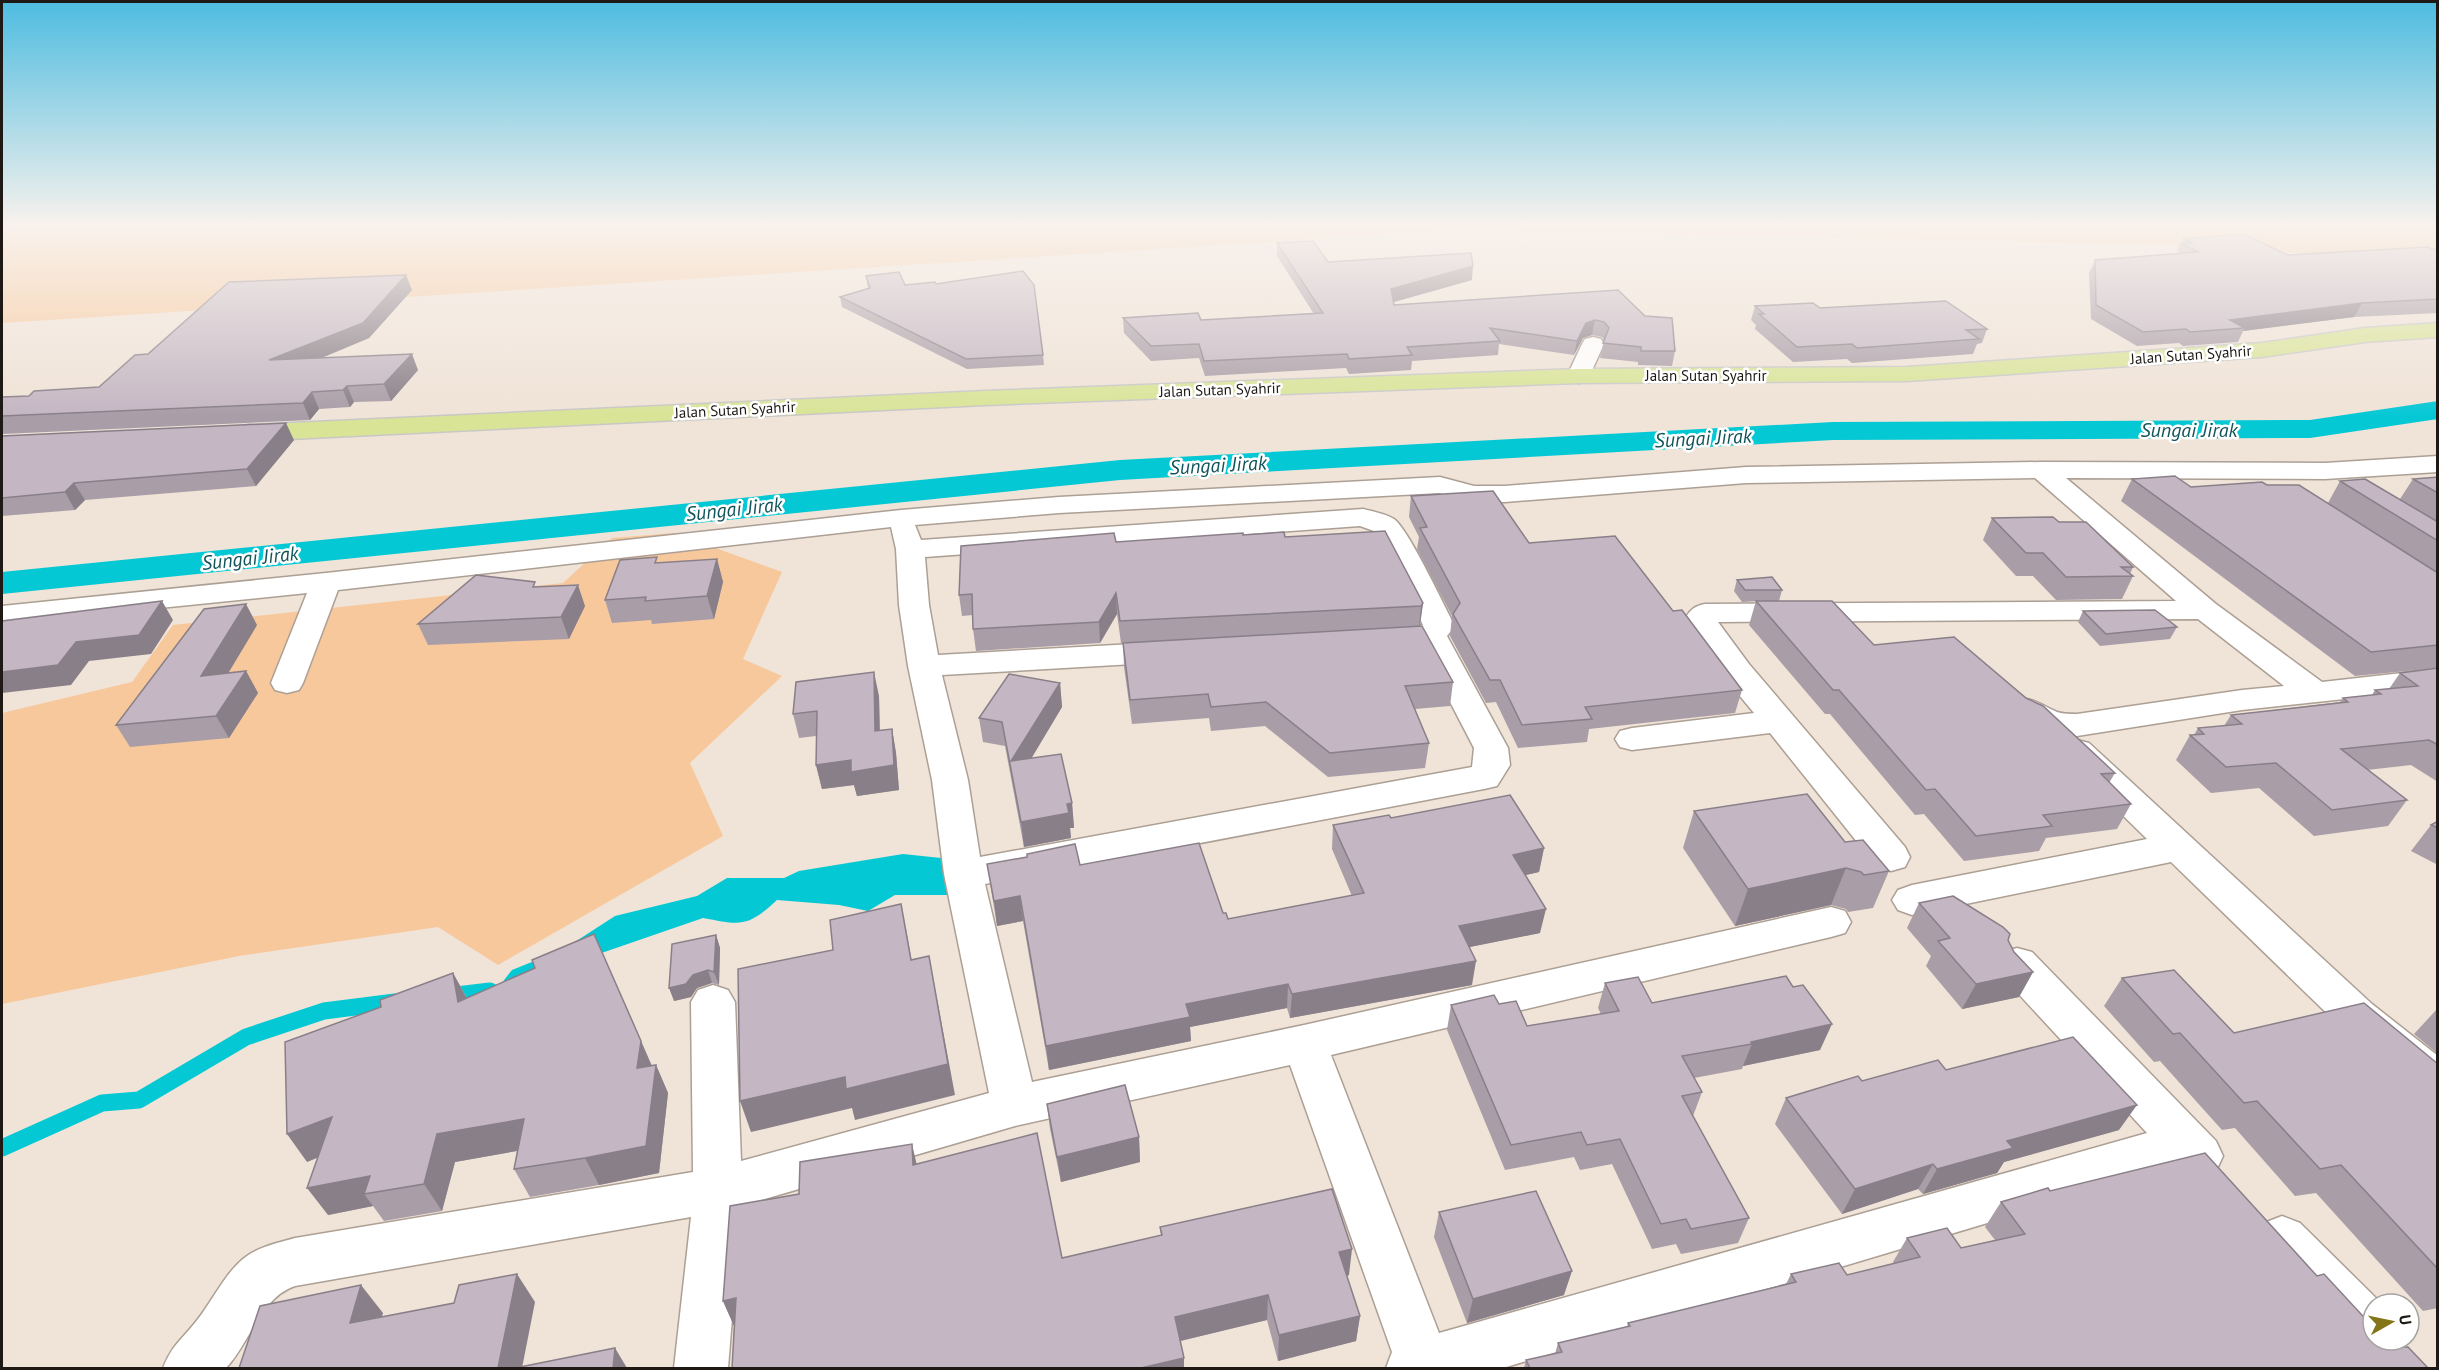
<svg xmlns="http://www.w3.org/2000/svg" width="2439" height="1370" font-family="'PT Sans',sans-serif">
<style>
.green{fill:#f7c89c}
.water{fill:#05c8d5}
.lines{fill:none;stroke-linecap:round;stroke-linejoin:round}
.stream{stroke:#05c8d5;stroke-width:17}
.canal{fill:#05c8d5;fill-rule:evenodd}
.minor-casing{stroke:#ac9f94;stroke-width:3}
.major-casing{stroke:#c9c8c7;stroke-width:3}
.minor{fill:#fff;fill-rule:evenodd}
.major{fill:#d9e497;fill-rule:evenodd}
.wall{fill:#a99da7}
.shaded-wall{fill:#897f88}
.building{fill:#c4b6c2;stroke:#897f88;stroke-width:1.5}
.labels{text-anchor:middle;stroke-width:5;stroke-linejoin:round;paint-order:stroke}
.far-street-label{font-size:15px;fill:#1e1915;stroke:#fff}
.water-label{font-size:20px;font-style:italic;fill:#115459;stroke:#fff}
</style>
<rect width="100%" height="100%" fill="#f0e3d7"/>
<!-- green -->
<g class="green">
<polygon points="2,225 2438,225 2437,263 2185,245 1455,230 2,323"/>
<polygon points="674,533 782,572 743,659 782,676 690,763 723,836 498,965 438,927 239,956 2,1004 2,713 132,682 173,625 563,583 612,538"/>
</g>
<!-- water -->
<path class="water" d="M903,854L941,858L961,895H895L868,911L839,905L777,900C747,928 741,925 703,918L497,989L512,970L564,949L615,916L697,896L727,878H784L799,871Z"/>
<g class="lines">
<!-- stream -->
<g class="stream">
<polyline points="448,996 490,991"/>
<polyline points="2,1148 102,1103 139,1100 246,1037 324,1011 395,1002"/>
</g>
<!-- canal -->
<polygon class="canal" points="2438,401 2438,419 2310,438 1833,440 1120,480 2,594 2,572 1120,460 1833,422 2310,420"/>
<!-- minor casing -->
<g class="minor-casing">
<g id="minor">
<polygon points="1593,337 1601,339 1604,344 1587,381 1579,383 1571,381 1567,376 1582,344 1585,339"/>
<path d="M2438,456V472L2325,479L2066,478L2216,604L2322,682L2438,669V689L2242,710L2077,736C2052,735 2021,730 2006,708L2011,700C2031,695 2040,705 2057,712C2063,714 2071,714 2077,714L2242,690L2284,686L2198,619L1718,622L1749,664L1905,847L1910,857L1905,867L1891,871L1877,867L1770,733L1632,750L1620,747L1615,739L1620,731L1632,728L1754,713L1725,678L1686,622V617C1691,609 1695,606 1705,604L2176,601L2035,478L1746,483L1505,502H1474L1439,493L1059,513L915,525L921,540L1363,509C1372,511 1386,514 1394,519C1409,530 1444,606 1455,626L1447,636L1508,748L1510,765L1497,786L1484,789L985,884L1032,1082L1304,1025L1831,907L1845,911L1851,922L1845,933L1831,937L1331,1055L1439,1333L2147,1133L2002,976L1996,964L2002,952L2017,948L2032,952L2216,1141L2223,1156L2216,1171L2199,1177L2182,1171L2178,1166L1503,1368H1386L1392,1352L1290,1065L1015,1126L741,1206L728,1368H674L691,1217L295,1286C261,1297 249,1344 226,1368H163C173,1343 183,1339 198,1319C213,1300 224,1275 243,1259C257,1247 278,1243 295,1238L693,1172L691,1002L698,990L713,985L728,990L735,1002L741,1161L989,1093L944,874L932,780L908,666L899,605L896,549L891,527L338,590L303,683L299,690L287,693L275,690L271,683L307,593L2,624V606L326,573L901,510L1059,497L1440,477L1474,486H1505L1746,467L2041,462L2325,463ZM1360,526L1374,531L1378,536L1423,625L1374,633L1369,640L1374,647L1385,649L1421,646L1474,748L1472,767L980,857L968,780L942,675L1169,662L1180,659L1185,652L1180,645L1169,642L938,655L929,605L925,557Z"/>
<polygon points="2077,740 2089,743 2372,1004 2438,1056 2438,1102 2422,1097 2342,1028 2171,862 1912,915 1898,910 1892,900 1898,890 1912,885 2147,839 2065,759 2059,751 2065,743"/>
<polygon points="2282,1216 2300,1223 2382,1304 2373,1304 2373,1340 2397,1340 2392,1352 2373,1360 2354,1352 2264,1257 2257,1240 2264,1223"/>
</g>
</g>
<!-- major casing -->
<g class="major-casing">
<polygon id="major" points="2438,323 2438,337 2365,342 2262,357 1907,381 1579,383 985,405 247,441 238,438 234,433 238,428 247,425 985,391 1579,369 1907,367 2262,343 2365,328"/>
</g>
<!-- minor -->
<use href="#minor" class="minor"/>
<!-- major -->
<use href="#major" class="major"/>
</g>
<!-- wall -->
<g class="wall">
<polygon points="2183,239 2288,255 2438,251 2438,313 2354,317 2243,331 2238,342 2183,346 2179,343 2137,346 2091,319 2089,273 2095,260 2178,253 2179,252 2177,251"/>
<polygon points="1277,243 1328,262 1472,280 1394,302 1394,305 1618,290 1675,351 1672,366 1638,365 1638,362 1600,358 1604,340 1602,337 1592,335 1583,338 1574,355 1499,344 1498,355 1412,361 1411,370 1349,374 1346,368 1205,376 1199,358 1151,361 1124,333 1123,318 1201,320 1314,314 1277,256"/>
<polygon points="866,276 905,285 936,284 1043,355 1044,365 967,369 842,307 840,297 868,288"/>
<polygon points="412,290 369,338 322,358 418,370 391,401 354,402 350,407 319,409 310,420 2,434 2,397 29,396 99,387 148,354"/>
<polygon points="1755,306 1820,308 1987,329 1982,343 1977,344 1973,354 1852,363 1847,359 1793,362 1755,329 1756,325 1751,320"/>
<polygon points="2,436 294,440 256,486 85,500 75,510 2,516"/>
<polygon points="2438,477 2438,668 2355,676 2121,501 2132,479 2191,487 2267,485 2328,503 2340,481 2400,499 2413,479"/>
<polygon points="1411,496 1529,543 1673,611 1742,690 1735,713 1589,729 1587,742 1518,748 1496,702 1486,703 1450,636 1452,616 1417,549 1419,537 1409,517"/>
<polygon points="1992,518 2059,522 2133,567 2130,574 2133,576 2122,599 2056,600 2033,576 2016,576 1983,540"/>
<polygon points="1243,535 1285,537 1423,603 1420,625 1419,626 1453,682 1450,706 1415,709 1429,743 1425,768 1328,777 1265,726 1211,731 1209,718 1132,724 1124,667 1123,643 1225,637 1121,643 1117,614 1100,643 976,651 973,629 973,615 962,616 959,595 1116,542"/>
<polygon points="717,559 723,582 714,619 652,624 651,620 612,623 605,600 659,563"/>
<polygon points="1737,580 1782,590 1779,601 1874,645 2115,773 2109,783 2131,804 2117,829 2046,838 2039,851 1964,861 1924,814 1915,815 1830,714 1825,714 1749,625 1756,601 1759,601 1742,602 1734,591"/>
<polygon points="536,586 585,606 569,639 428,645 418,624"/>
<polygon points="2083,611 2177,627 2170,639 2100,646 2078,622"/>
<polygon points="257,625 228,673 246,671 258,693 229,738 130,747 116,725"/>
<polygon points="2438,668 2438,782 2411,765 2367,770 2407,800 2388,826 2314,836 2259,788 2211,793 2176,760 2190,735 2194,735 2198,728 2224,726 2231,715 2340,702 2343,698 2372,695 2375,690 2389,689 2400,673"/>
<polygon points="1060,683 1062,707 1031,758 1072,803 1074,828 1070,828 1071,838 1024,847 1005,746 983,742 979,718"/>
<polygon points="879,696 880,730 892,729 896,753 899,790 857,796 854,785 822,789 816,765 816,736 799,738 793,714"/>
<polygon points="1694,811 1845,842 1889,871 1873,908 1848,912 1846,909 1831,905 1735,926 1683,848"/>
<polygon points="1391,818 1544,848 1539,872 1525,875 1540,933 1469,947 1472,985 1290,1018 1287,1008 1190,1027 1191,1041 1049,1070 1023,921 997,926 987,864 1080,865 1223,913 1228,919 1352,896 1332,849 1333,825"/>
<polygon points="2438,821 2438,865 2411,851 2431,825"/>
<polygon points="1919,903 2008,940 2014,952 2033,972 2019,997 1962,1009 1926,966 1931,956 1907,928"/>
<polygon points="716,935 720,948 719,985 712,983 697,988 691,997 674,1001"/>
<polygon points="453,973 467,998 641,1041 652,1066 656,1065 668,1093 659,1173 599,1185 530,1197 514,1169 517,1151 455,1162 442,1211 384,1221 373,1206 328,1215 318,1157 307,1162 381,1007"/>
<polygon points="2122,978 2234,1033 2438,1064 2438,1308 2423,1311 2316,1193 2295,1196 2235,1128 2222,1130 2160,1061 2154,1062 2104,1006"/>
<polygon points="1605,983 1652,1003 1820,1050 1743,1066 1742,1069 1694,1078 1702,1092 1693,1116 1749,1218 1738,1243 1681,1254 1676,1244 1652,1249 1612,1164 1580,1170 1574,1157 1505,1170 1447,1030 1451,1005 1499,1004 1527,1026 1601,1014 1598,1008"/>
<polygon points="2438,1008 2438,1054 2414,1034"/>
<polygon points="1946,1070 2119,1130 2004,1162 1997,1173 1923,1194 1918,1189 1842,1214 1775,1124 1786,1098 1862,1081"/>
<polygon points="1047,1104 1139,1137 1140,1162 1061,1182 1050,1129"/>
<polygon points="917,1164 1062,1258 1161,1236 1160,1227 1349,1275 1347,1276 1360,1316 1356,1341 1278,1361 1267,1320 1180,1341 1184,1358 1184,1368 732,1368 734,1326 723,1301 799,1194"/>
<polygon points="2050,1191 2373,1340 2397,1347 2428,1368 1524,1368 1526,1360 1555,1354 1558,1343 1627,1327 1628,1323 1786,1284 1791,1274 1847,1275 1894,1264 1893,1262 1907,1238 1961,1248 1995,1240 1985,1227 2001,1202"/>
<polygon points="1439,1212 1564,1295 1467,1323 1434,1237"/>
</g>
<!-- shaded-wall -->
<g class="shaded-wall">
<polygon points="1473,266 1472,280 1390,303 1391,289"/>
<polygon points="406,275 412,290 369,338 277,376 269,360"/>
<polygon points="2362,303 2354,317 2243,331 2245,328 2230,320"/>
<polygon points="1595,320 1592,335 1583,338 1574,355 1577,341 1586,323"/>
<polygon points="412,354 418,370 391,401 384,384"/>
<polygon points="347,386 354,402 350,407 343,390"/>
<polygon points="312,392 319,409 310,420 303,403"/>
<polygon points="286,423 294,440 256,486 247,469"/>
<polygon points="74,483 85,500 75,510 65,492"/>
<polygon points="717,559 723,582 714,619 707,596"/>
<polygon points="578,585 585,606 569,639 561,617"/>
<polygon points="1116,593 1117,614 1100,643 1099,622"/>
<polygon points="162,601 173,620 151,654 89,661 71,685 2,693 2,672 76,642"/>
<polygon points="1423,603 1420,625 1419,627 1421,606"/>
<polygon points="246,604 257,625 214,697 201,676"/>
<polygon points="246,671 258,693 229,738 216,716"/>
<polygon points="874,672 879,696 880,755 875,731"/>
<polygon points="1060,683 1062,707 1015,786 1011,761"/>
<polygon points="892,729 896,753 899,790 857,796 854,785 822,789 816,765"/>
<polygon points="1072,803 1074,828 1070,828 1071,838 1024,847 1021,822 1067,804"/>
<polygon points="1544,848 1539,872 1508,879 1513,855"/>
<polygon points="1846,868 1831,905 1735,926 1748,889"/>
<polygon points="1020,896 1023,921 997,926 994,901"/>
<polygon points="901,904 907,935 917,991 911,960"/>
<polygon points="1546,909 1540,933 1455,950 1459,926"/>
<polygon points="716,935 720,948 719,985 714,972"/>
<polygon points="929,956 955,1095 855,1120 852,1108 751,1132 740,1101"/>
<polygon points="1476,961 1472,985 1290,1018 1292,994"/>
<polygon points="708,970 712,983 697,988 691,997 674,1001 669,988 693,975"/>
<polygon points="2033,972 2019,997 1962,1009 1976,984"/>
<polygon points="453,973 468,1001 458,1002"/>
<polygon points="1288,984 1287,1008 1190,1027 1191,1041 1049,1070 1046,1046 1186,1004"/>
<polygon points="1832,1024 1820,1050 1743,1066 1752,1044 1751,1042"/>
<polygon points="641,1041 653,1069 637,1068"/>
<polygon points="656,1065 668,1093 659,1173 599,1185 585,1158"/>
<polygon points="2137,1105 2119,1130 2004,1162 1997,1173 1923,1194 1937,1169 2007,1141"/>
<polygon points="332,1117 351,1144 307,1162 287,1134"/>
<polygon points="524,1119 539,1147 455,1162 442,1211 424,1184 437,1134"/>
<polygon points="1139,1137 1140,1162 1061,1182 1057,1157"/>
<polygon points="912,1144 918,1170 913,1165"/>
<polygon points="1933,1164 1918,1189 1842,1214 1855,1189"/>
<polygon points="370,1176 364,1194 373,1206 328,1215 307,1188"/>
<polygon points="1352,1249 1349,1275 1336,1278 1339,1252"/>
<polygon points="1572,1271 1564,1295 1467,1323 1473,1299"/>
<polygon points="517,1274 535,1302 522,1368 498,1368"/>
<polygon points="361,1285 383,1313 373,1351 350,1323"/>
<polygon points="1268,1295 1267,1320 1176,1342 1175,1317"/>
<polygon points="736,1298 734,1326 723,1301"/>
<polygon points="1360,1316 1356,1341 1278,1361 1279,1335"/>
<polygon points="615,1348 627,1368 613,1368"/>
<polygon points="1184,1358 1184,1368 1141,1368"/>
</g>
<!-- building -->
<g class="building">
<polygon points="2243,234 2288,255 2428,247 2438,251 2438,299 2362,303 2230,320 2245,328 2190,332 2186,329 2143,332 2096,305 2095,260 2199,252 2182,244 2193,243 2183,239"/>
<polygon points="1313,241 1328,262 1471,253 1473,266 1391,289 1394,305 1618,290 1645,316 1672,318 1675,351 1641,351 1641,347 1603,343 1609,328 1604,322 1595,320 1586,323 1577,341 1490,328 1500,341 1407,347 1412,355 1349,359 1347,354 1204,361 1199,344 1151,346 1123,318 1198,313 1201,320 1323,313 1277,243"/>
<polygon points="1023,271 1034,285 1043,355 966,359 840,297 870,288 866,276 899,272 905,285 935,282 936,284"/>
<polygon points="406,275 363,323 269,360 412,354 384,384 347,386 343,390 312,392 303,403 2,416 2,397 29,396 34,391 99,387 135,355 148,354 229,282"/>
<polygon points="1946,301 1987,329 1966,330 1979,339 1857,348 1852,344 1797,347 1759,314 1764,314 1755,306 1813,303 1820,308"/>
<polygon points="286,423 247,469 74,483 65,492 2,498 2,436"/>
<polygon points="2175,476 2191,487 2262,482 2267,485 2299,485 2438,573 2438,645 2371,652 2132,479"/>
<polygon points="2438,477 2438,493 2413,479"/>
<polygon points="2365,479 2438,522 2438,541 2340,481"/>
<polygon points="1493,491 1529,543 1615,536 1673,611 1682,610 1742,690 1585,707 1592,719 1522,725 1500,680 1490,680 1453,614 1460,603 1420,528 1427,527 1411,496"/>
<polygon points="2053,517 2059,522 2086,522 2133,567 2121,567 2133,576 2066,577 2043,553 2026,553 1992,518"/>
<polygon points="1385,531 1423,603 1421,606 1120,621 1116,593 1099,622 973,629 972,594 959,595 961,546 1114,533 1116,542 1243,533 1243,535 1284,532 1285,537"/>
<polygon points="657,557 655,563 717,559 707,596 645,601 646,597 605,600 620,560"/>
<polygon points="476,575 535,582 533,587 578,585 561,617 418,624"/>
<polygon points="1772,577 1782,590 1745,590 1737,580"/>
<polygon points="162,601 139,635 76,642 58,665 2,672 2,621"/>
<polygon points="1756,601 1832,601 1874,645 1954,637 2026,698 2043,706 2115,773 2101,774 2131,804 2043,815 2052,826 1976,836 1935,789 1926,790 1839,690 1833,690"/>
<polygon points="246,604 201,676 246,671 216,716 116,725 204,609"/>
<polygon points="2155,610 2177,627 2106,634 2083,611"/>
<polygon points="1422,626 1453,682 1405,686 1429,743 1330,753 1266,702 1211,707 1208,694 1130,700 1123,643"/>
<polygon points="2438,668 2438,745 2429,740 2341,749 2407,800 2332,810 2276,763 2226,767 2190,735 2204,734 2198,728 2242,724 2231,715 2348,702 2343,698 2381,694 2375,690 2418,686 2400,673"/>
<polygon points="874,672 875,731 892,729 894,765 851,772 851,760 816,765 817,711 793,714 796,682"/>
<polygon points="1009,674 1060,683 1011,761 1061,754 1072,803 1067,804 1069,813 1021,822 1002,722 979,718"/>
<polygon points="1807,794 1845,842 1863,840 1889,871 1864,875 1861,872 1846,868 1748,889 1694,811"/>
<polygon points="1510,795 1544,848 1513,855 1546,909 1459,926 1476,961 1292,994 1288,984 1186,1004 1190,1017 1046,1046 1020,896 994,901 987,864 1027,857 1027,854 1075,844 1080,865 1199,843 1223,913 1226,913 1228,919 1364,893 1333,825 1389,815 1391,818"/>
<polygon points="2438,821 2438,828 2431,825"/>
<polygon points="1953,896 2003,927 2010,934 2008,940 2014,952 2033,972 1976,984 1938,941 1950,938 1919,903"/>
<polygon points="901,904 911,960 929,956 948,1064 846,1089 845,1077 740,1101 738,969 833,950 830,920"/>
<polygon points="594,934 641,1041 637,1068 656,1065 646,1146 585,1158 514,1169 524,1119 437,1134 424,1184 364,1194 370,1176 307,1188 332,1117 287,1134 285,1042 381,1007 380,1000 453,973 458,1002 535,968 532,960"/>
<polygon points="716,935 714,972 708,970 693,975 686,984 669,988 672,944"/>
<polygon points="2174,970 2234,1033 2364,1003 2438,1064 2438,1269 2341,1165 2320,1169 2257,1101 2244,1103 2180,1033 2173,1034 2122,978"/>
<polygon points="1786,976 1793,987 1803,985 1832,1024 1751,1042 1752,1044 1682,1056 1702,1092 1682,1096 1749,1218 1691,1229 1686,1219 1661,1224 1620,1139 1587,1145 1581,1132 1511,1145 1451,1005 1494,995 1499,1004 1516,1001 1527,1026 1619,1011 1605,983 1638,977 1652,1003"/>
<polygon points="2073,1037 2137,1105 2007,1141 2013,1148 1937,1169 1933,1164 1855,1189 1786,1098 1858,1076 1862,1081 1938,1060 1946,1070"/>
<polygon points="1125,1085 1139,1137 1057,1157 1047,1104"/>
<polygon points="1037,1133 1062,1258 1162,1235 1160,1227 1332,1189 1352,1249 1339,1252 1360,1316 1279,1335 1268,1295 1175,1317 1184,1358 1141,1368 732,1368 736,1298 723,1301 730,1206 799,1194 800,1162 912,1144 913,1165"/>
<polygon points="2205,1153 2317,1276 2324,1274 2373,1327 2373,1340 2390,1340 2397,1347 2408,1347 2428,1368 1530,1368 1526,1360 1562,1352 1558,1343 1630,1326 1628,1323 1796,1282 1791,1274 1839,1263 1847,1275 1920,1257 1907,1238 1947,1228 1961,1248 2025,1234 2001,1202 2048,1188 2050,1191"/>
<polygon points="1536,1191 1572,1271 1473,1299 1439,1212"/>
<polygon points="517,1274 498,1368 239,1368 260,1306 361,1285 350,1323 454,1303 459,1285"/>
<polygon points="615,1348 613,1368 515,1368"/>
</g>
<!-- sky -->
<linearGradient id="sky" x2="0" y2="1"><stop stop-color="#4dbce0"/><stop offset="0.54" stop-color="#f8f2ed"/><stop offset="1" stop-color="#f8f2ed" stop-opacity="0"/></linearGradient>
<rect width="2439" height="416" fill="url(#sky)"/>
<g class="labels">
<!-- far-street labels -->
<g class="far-street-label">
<text transform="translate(2191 355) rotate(-4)" y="5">Jalan Sutan Syahrir</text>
<text x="1706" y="381">Jalan Sutan Syahrir</text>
<text transform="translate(1220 390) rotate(-2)" y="5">Jalan Sutan Syahrir</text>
<text transform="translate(735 410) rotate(-3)" y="5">Jalan Sutan Syahrir</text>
</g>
<!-- water labels -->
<g class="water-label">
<text x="2189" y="437">Sungai Jirak</text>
<text transform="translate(1703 438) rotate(-3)" y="7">Sungai Jirak</text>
<text transform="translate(1218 465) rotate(-3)" y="7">Sungai Jirak</text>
<text transform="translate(734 509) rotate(-6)" y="7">Sungai Jirak</text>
<text transform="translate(250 558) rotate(-6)" y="7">Sungai Jirak</text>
</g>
</g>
<!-- border -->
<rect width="2439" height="1370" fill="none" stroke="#1e1915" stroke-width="6"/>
<!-- north arrow -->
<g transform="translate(2391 1322) rotate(81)"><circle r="28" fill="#ffffff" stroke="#a5a3a1" stroke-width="1.5"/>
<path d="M0-4.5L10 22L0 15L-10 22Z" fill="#847518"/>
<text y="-9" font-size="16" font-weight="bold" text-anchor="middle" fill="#1e1915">U</text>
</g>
</svg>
